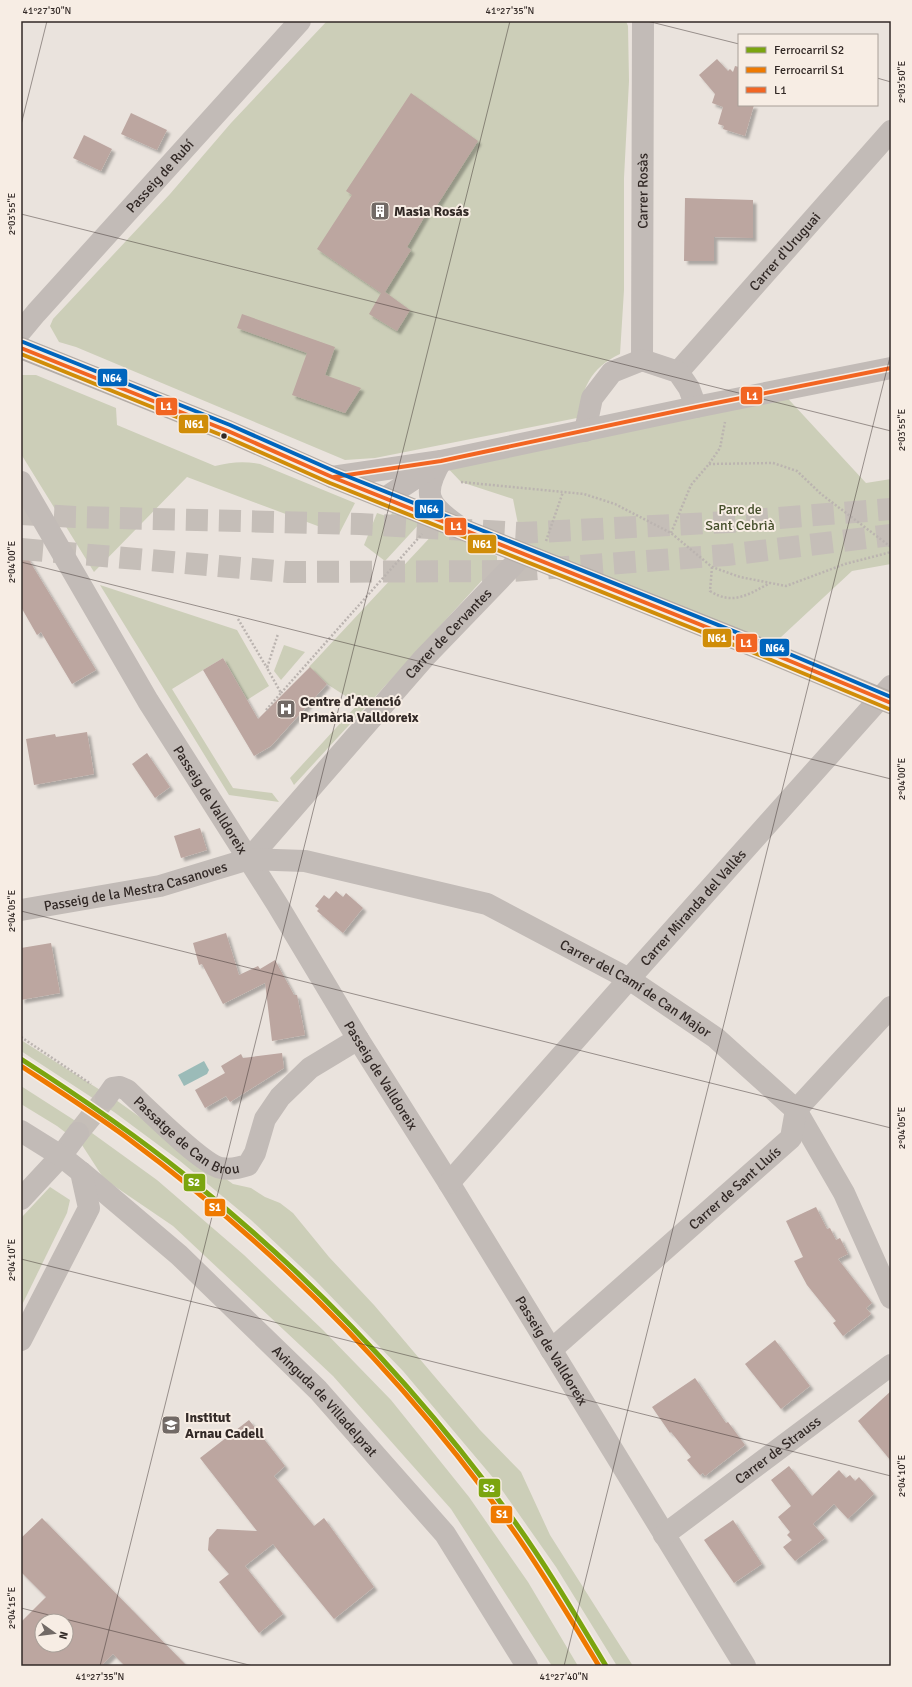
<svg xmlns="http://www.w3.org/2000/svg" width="912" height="1687" font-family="Signika,sans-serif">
  <defs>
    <filter id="shadow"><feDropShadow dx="3.5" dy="3.5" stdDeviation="1" flood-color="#0004"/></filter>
  </defs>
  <rect width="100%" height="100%" fill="#eae3dd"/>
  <g fill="#ccceb8">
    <path d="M327,21H626L628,26L629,81L624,178V290L620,354C589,369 584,387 577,418L375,458L345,460L76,347L59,342L50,326L53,319L170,194L231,123Z"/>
    <path d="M21,375H36L116,408L117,425L215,466C231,462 244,461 260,464L355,503L339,534L187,477L94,572L21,454Z"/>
    <path d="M780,390L866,483L891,479V564L852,571L766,651L524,554L513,499L461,482L441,461Z"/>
    <path d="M393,512L421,522L385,561L364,545L377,513L389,517Z"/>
    <path d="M437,530L497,556V564L294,785L290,778L358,704L327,684L309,667Z"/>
    <path d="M100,585L237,630L269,686L247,700L223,658L172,689L233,788L272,793L279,802L229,795Z"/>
    <path d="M284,645L305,652L281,680L274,671Z"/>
    <path d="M21,1040L116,1100L233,1184L251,1188L265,1197L280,1203L293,1213L329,1257L374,1305L480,1430L521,1472L550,1535L633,1666H617L556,1567L495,1480L403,1371L315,1280L251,1220L180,1161L114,1112L21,1051Z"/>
    <path d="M21,1086L74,1120L157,1180L244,1255L323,1330L391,1400L469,1497L528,1582L578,1666H552L451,1509L333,1376L173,1226L104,1179L82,1145L57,1126L21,1104Z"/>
    <path d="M50,1187L70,1200L67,1213L21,1307V1218Z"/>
  </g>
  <path fill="#9bbbb8" d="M204,1061L209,1070L207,1074L184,1086L178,1075Z"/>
  <g fill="#bca6a0" fill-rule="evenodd" filter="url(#shadow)">
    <path d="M717,59L728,71L730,69L733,72L735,66L739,67V105H754L745,136L723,129L724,126L718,124L723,107L712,103L715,94L699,75Z"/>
    <path d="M411,93L478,141L434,210L430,207L407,247L411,250L385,292L410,310L397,331L369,314L381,293L317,249L352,195L346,191Z"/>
    <path d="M131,113L167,130L157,150L121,134Z"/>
    <path d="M84,135L112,149L101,171L73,158Z"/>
    <path d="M685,198L753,200V238L714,237V261H684Z"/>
    <path d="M242,314L335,347L325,375L361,388L345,413L292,395L307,353L237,328Z"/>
    <path d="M21,547L96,670L72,684L41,632L37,635L21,607Z"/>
    <path d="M223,658L258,719L310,667L327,684L271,746L254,756L203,670Z"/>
    <path d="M87,732L94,774L34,785L26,739L55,734L56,737Z"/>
    <path d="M147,753L170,787L155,798L132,764Z"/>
    <path d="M200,828L207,850L181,858L174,836Z"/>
    <path d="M336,891L343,897L346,893L363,908L343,933L317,911L319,909L315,906L324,895L329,899Z"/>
    <path d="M226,933L239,975L258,966L260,969L275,960L294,995H297L305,1035L272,1041L265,983L223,1004L202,964L199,965L193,943Z"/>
    <path d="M51,943L60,993L21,1000V948Z"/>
    <path d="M282,1053L284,1068L230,1102L226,1096L205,1108L195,1090L225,1073L221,1066L241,1054L243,1058Z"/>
    <path d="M816,1207L827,1229L830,1228L836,1240L840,1238L848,1254L838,1259L872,1303L866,1308L871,1314L843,1336L833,1323L836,1321L807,1285L794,1261L803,1257L786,1221Z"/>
    <path d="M775,1340L810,1386L781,1409L745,1364Z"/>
    <path d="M695,1378L726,1423L728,1422L745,1445L705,1476L703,1473L700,1475L687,1460L691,1457L671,1432L670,1433L652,1407Z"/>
    <path d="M891,1391V1461L858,1421Z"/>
    <path d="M249,1420L285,1466L274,1476L314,1526L324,1518L374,1587L334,1619L273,1544L245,1566L283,1614L259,1633L219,1582L229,1574L208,1550L209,1538L217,1529L257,1531L200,1458Z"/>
    <path d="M789,1466L812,1496L839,1470L846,1478L850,1475L855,1481L859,1477L874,1494L848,1519L834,1504L813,1524L825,1538L795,1561L783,1547L792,1540L787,1535L790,1532L778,1517L791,1506L771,1480Z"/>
    <path d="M42,1518L187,1666H125L113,1654L101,1666H21V1622L46,1597L21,1572V1538ZM42,1621H66V1645H42Z"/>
    <path d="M733,1520L762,1564L734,1583L704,1540Z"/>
  </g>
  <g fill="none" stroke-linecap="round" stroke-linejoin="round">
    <path stroke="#c5beb8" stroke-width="22" stroke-dasharray="22 11" stroke-linecap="butt" d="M78,1133L106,1098"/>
    <g stroke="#c5beb8" stroke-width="22" stroke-dasharray="22 11" stroke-linecap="butt">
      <path d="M21,514L75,517L360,524L521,533L728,522L891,509"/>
      <path d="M21,549L288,572L512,571L727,555L891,535"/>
    </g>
    <g stroke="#bbb4b0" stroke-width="2.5" stroke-dasharray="2 2" stroke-linecap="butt">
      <path d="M709,464L773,463L797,471L821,494L891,547"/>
      <path d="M461,482L584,494L615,504L671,533L712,567L740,577L786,586L845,564L891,552"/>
      <path d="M671,533L691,485L709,464L720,448L725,422"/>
      <path d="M546,541L563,492"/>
      <path d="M712,567L710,591C733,606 749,594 770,583"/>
      <path d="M238,619L267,668"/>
      <path d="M281,693L422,534"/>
      <path d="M266,710L281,693L267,668L278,634"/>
      <path d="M21,1037L91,1084"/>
    </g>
    <g stroke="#c2bbb7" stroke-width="22">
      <path id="s1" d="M21,331L36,313L300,21"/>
      <path id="s2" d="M642,360L643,21"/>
      <path id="s3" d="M678,372L891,131"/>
      <path d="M585,431L592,398L612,372L642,360L678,372L689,388L696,407"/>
      <path id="s4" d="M21,482L148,701L277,904L358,1039L449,1183L745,1666"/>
      <path id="s5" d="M249,859L424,658L524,554"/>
      <path id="s6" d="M21,910L160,886L249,859L305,861L487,904L629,979L716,1038L796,1110L844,1193L891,1298"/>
      <path id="s7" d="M106,1098L113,1088L120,1087L127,1090C143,1105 203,1165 221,1168C231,1170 239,1168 248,1165L255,1153L265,1119L280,1097L310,1068L358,1039"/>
      <path id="s8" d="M81,1172L179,1255L318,1390L445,1534L527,1666"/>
      <path id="s9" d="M449,1183L629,979L891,686"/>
      <path d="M21,1199L61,1156L78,1133"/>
      <path id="s10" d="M551,1350L791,1138L796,1110L891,1007"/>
      <path id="s11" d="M664,1535L891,1365"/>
    </g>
    <g stroke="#c2bbb7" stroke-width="22">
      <path d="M441,461C422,494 427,504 457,525"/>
      <path d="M332,477L441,461L696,407L891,368"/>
      <path d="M385,498L435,465"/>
      <path d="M21,1131L61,1156L81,1172L89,1208L21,1340"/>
    </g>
    <path stroke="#b3aca7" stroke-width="22" d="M21,348L228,431L332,477L766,651L891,703"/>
    <defs>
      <g id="bus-1">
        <path d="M21,348L228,431L332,477L766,651L891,703"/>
        <path d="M334,477L441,461L696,407L891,368"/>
      </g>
      <path id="bus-2" d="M21,354L226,437L330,483L764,657L889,709"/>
      <path id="bus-3" d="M23,342L230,425L334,471L768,645L891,697"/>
    </defs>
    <use href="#bus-1" stroke="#f7ede4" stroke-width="7"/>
    <use href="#bus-2" stroke="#f7ede4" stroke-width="7"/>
    <use href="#bus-3" stroke="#f7ede4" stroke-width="7"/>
    <use href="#bus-1" stroke="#f26522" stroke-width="4"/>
    <use href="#bus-2" stroke="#d08d08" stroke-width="4"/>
    <use href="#bus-3" stroke="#0065bd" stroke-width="4"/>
    <defs>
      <path id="rail-1" d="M21,1059C77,1095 133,1133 185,1175C309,1274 419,1390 512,1518C546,1565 576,1616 606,1666"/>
      <path id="rail-2" d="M21,1066C56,1089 92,1112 126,1137C272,1245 402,1375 508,1523C541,1569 570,1618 599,1666"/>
    </defs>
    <use href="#rail-1" stroke="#f7ede4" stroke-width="8"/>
    <use href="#rail-2" stroke="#f7ede4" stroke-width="8"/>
    <use href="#rail-1" stroke="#7ba50f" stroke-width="5"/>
    <use href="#rail-2" stroke="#ef7900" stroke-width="5"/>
  </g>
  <path fill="none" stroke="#322926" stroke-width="1" stroke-opacity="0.45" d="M647,21L739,44M877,78L891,82M21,125L47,21M21,214L891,431M21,562L891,779M21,911L891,1128M21,1259L891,1476M21,1608L253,1666M100,1666L510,21M564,1666L891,353"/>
  <defs>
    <symbol id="building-square" viewBox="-11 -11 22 22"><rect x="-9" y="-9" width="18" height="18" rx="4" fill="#726a66" stroke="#f7ede4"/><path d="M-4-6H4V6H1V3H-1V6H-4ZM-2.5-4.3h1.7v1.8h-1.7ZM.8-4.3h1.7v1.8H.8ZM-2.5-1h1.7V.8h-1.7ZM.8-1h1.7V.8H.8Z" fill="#fff"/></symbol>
    <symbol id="hospital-square" viewBox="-11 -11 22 22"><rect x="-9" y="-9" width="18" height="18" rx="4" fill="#726a66" stroke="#f7ede4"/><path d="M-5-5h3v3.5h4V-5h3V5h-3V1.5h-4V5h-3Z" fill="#fff"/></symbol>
    <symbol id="school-square" viewBox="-11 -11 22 22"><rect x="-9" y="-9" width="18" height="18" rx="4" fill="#726a66" stroke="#f7ede4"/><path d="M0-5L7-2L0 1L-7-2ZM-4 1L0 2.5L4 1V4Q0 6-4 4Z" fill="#fff"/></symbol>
  </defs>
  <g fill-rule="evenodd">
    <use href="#building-square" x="369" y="200" width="22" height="22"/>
    <use href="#hospital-square" x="275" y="698" width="22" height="22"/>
    <use href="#school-square" x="160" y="1414" width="22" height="22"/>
  </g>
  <circle fill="#322926" stroke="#f7ede4" stroke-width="1.5" cx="224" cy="436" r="3.5"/>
  <g text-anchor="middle" stroke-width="4" stroke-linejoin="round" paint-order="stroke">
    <g font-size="14" fill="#322926" stroke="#f7ede4">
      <text dy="5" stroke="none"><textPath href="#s1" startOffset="208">Passeig de Rubí</textPath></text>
      <text dy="5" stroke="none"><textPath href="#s2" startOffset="169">Carrer Rosàs</textPath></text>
      <text dy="5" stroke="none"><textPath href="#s3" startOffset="161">Carrer d'Uruguai</textPath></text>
      <text dy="5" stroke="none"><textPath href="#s5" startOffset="301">Carrer de Cervantes</textPath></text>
      <text dy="5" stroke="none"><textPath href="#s4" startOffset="370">Passeig de Valldoreix</textPath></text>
      <text dy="5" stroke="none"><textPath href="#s6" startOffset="117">Passeig de la Mestra Casanoves</textPath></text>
      <text dy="5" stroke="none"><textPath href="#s9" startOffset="368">Carrer Miranda del Vallès</textPath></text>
      <text dy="5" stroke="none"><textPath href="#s6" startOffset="648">Carrer del Camí de Can Major</textPath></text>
      <text dy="5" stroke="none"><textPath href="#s4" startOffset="694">Passeig de Valldoreix</textPath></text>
      <text dy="5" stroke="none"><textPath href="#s7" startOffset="104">Passatge de Can Brou</textPath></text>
      <text dy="5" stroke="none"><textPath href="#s10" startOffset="245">Carrer de Sant Lluís</textPath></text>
      <text dy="5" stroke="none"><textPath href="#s4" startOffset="1018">Passeig de Valldoreix</textPath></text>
      <text dy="5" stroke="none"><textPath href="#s8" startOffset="335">Avinguda de Villadelprat</textPath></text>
      <text dy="5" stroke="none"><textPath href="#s11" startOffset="142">Carrer de Strauss</textPath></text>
    </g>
    <g font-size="14" font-weight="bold" fill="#322926" stroke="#f7ede4" text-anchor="start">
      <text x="394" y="216">Masia Rosás</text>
      <text x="300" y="706">Centre d'Atenció<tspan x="300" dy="16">Primària Valldoreix</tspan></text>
      <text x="185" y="1422">Institut<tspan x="185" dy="16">Arnau Cadell</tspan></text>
    </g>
    <g font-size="14" fill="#454f2b" stroke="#f7ede4">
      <text x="740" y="514">Parc de<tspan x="740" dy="16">Sant Cebrià</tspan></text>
    </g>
  </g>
  <g stroke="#f7ede4" stroke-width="1.5">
    <rect x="97" y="368" width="31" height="19" rx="4" fill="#0065bd"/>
    <rect x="740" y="386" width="23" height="19" rx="4" fill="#f26522"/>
    <rect x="155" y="397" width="23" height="19" rx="4" fill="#f26522"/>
    <rect x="178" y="414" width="31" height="20" rx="4" fill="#d08d08"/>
    <rect x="414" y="499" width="30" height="20" rx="4" fill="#0065bd"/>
    <rect x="444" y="517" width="23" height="19" rx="4" fill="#f26522"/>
    <rect x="467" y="534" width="30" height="20" rx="4" fill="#d08d08"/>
    <rect x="702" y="628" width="30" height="20" rx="4" fill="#d08d08"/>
    <rect x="735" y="633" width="23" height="20" rx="4" fill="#f26522"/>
    <rect x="759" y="638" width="31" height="19" rx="4" fill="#0065bd"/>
    <rect x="183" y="1173" width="23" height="19" rx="4" fill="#7ba50f"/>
    <rect x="204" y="1198" width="22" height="19" rx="4" fill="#ef7900"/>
    <rect x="478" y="1478" width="23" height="20" rx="4" fill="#7ba50f"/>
    <rect x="490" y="1505" width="23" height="19" rx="4" fill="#ef7900"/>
  </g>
  <g font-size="11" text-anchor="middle" font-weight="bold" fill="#fff">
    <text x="112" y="382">N64</text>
    <text x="752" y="400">L1</text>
    <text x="166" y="410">L1</text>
    <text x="194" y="428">N61</text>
    <text x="429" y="513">N64</text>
    <text x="456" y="530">L1</text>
    <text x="482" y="548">N61</text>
    <text x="717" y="642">N61</text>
    <text x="746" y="647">L1</text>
    <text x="775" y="652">N64</text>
    <text x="194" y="1186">S2</text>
    <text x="215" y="1211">S1</text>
    <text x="489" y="1492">S2</text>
    <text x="502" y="1518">S1</text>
  </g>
  <rect width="912" height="1687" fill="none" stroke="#f7ede4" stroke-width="44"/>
  <rect x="738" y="34" width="140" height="72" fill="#f7ede4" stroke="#a89f98"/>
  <rect x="746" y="47" width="20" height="6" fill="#7ba50f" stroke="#a89f98"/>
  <text x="774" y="54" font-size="12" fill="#322926">Ferrocarril S2</text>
  <rect x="746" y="67" width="20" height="6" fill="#ef7900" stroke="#a89f98"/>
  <text x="774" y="74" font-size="12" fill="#322926">Ferrocarril S1</text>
  <rect x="746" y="87" width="20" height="6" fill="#f26522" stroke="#a89f98"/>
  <text x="774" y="94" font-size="12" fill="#322926">L1</text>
  <g transform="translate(54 1633) rotate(104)"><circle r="19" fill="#f7ede4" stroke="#a89f98"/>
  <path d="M0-3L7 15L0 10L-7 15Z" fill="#726a66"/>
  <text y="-6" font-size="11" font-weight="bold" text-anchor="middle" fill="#322926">N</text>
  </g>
  <rect x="22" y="22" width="868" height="1643" fill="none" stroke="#322926" stroke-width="1.5"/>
  <g font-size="10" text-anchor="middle" fill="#322926">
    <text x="47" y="14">41°27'30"N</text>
    <text x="510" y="14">41°27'35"N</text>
    <text transform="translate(901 82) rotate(-90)" y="4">2°03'50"E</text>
    <text transform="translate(11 214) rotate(-90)" y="4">2°03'55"E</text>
    <text transform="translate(901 430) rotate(-90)" y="4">2°03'55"E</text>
    <text transform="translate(11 562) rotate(-90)" y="4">2°04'00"E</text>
    <text transform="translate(901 779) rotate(-90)" y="4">2°04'00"E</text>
    <text transform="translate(11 911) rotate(-90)" y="4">2°04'05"E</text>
    <text transform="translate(901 1128) rotate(-90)" y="4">2°04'05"E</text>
    <text transform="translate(11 1260) rotate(-90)" y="4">2°04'10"E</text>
    <text transform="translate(901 1476) rotate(-90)" y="4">2°04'10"E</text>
    <text transform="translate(11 1608) rotate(-90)" y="4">2°04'15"E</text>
    <text x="100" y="1680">41°27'35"N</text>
    <text x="564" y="1680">41°27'40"N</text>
  </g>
</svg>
